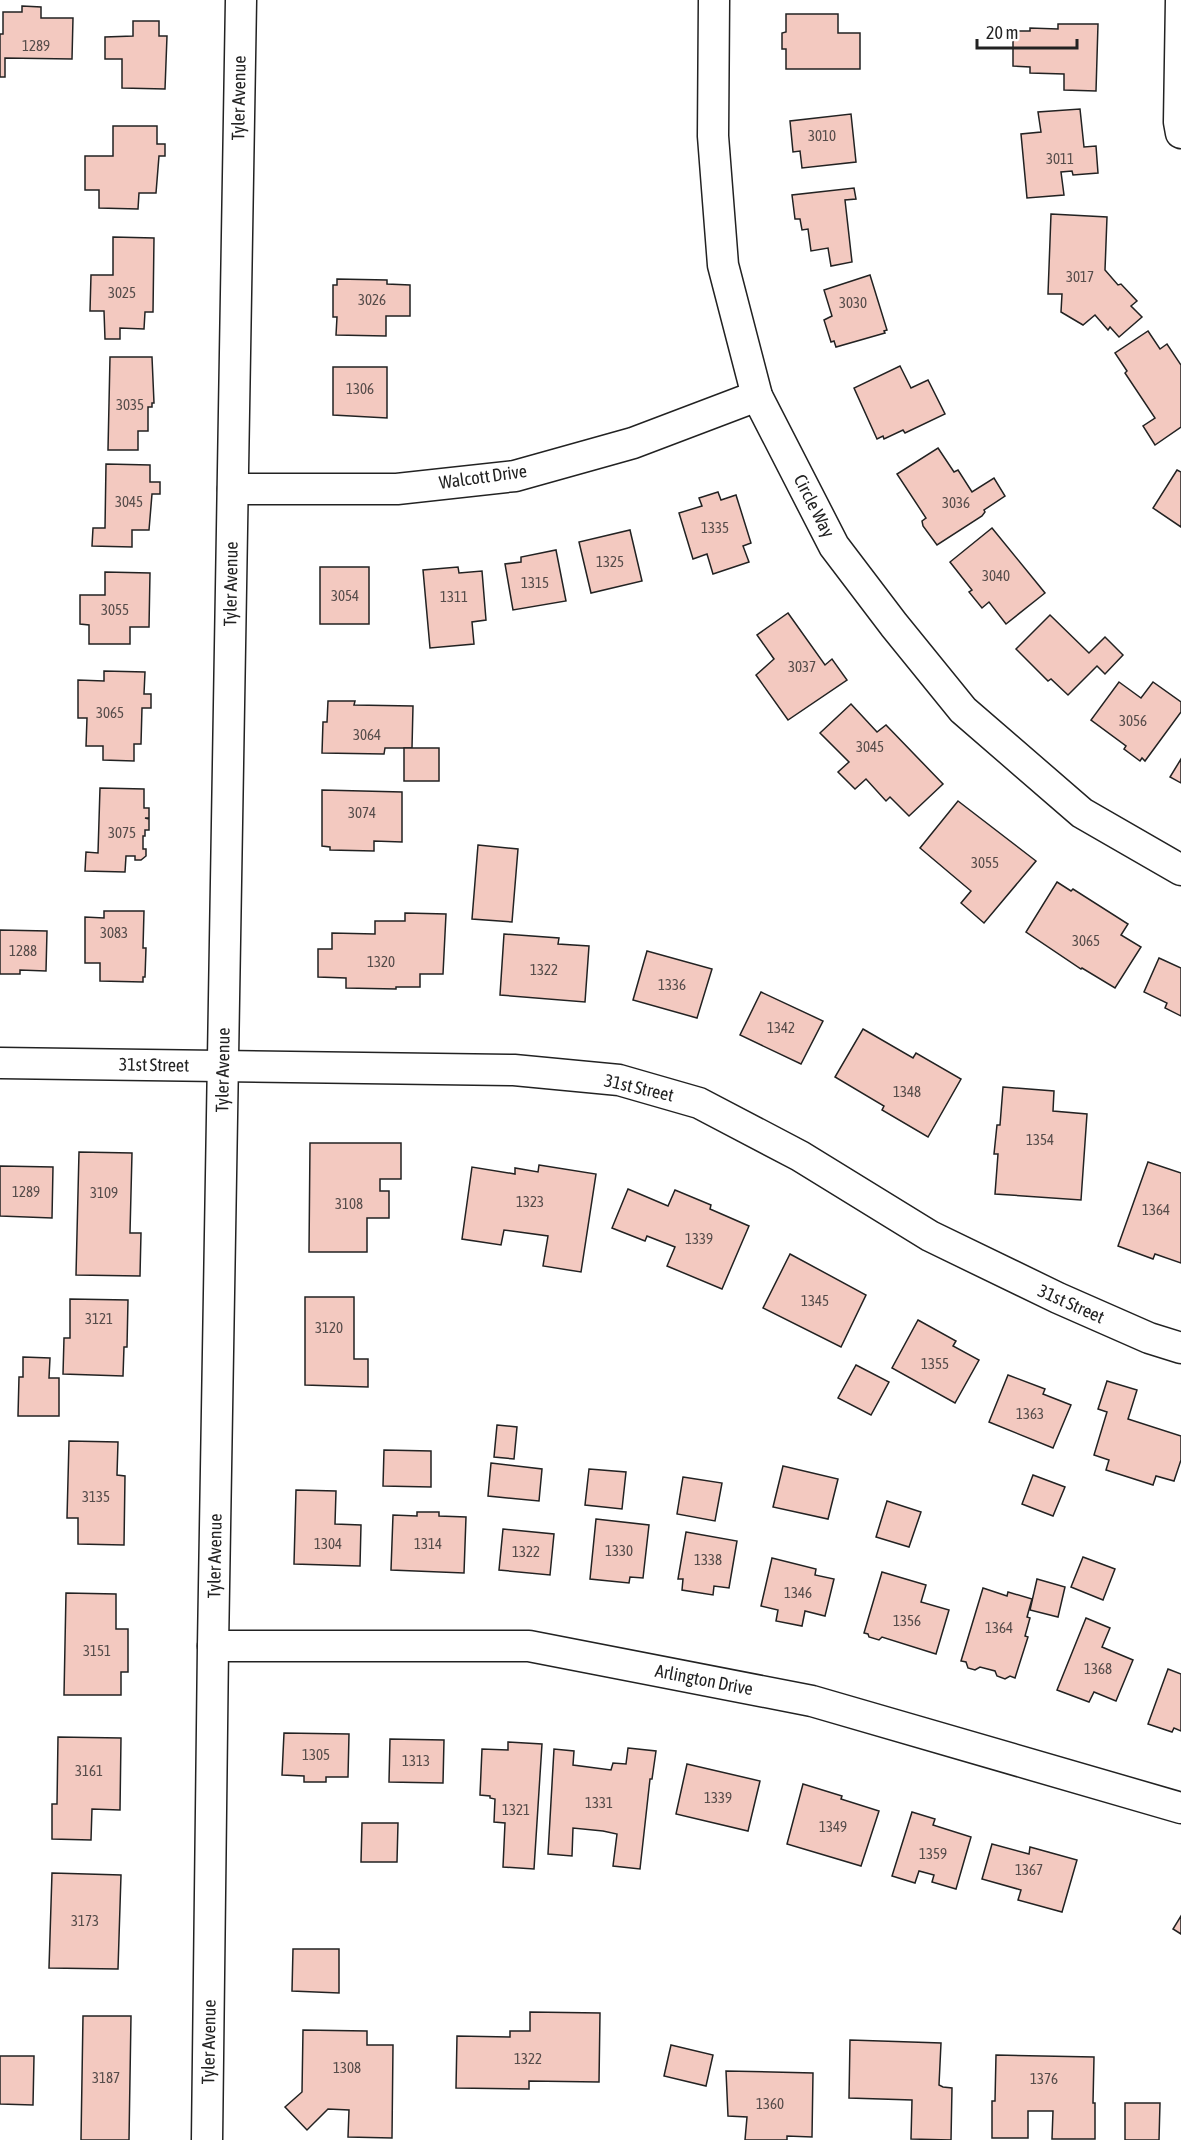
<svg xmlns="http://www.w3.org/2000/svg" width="1181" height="2140" font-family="'Asap Condensed',sans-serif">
  <rect width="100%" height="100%" fill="#fff"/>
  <g fill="#f3c9c0" stroke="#222" stroke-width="1.5">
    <path d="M22,6L41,7V18H73L72,59L5,58V77H0V34H3V12H22Z"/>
    <path d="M786,14H838V33H860V69H786V49H782V33L786,32Z"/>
    <path d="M133,21H159V36H167L165,89L122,88V59H105V37L133,36Z"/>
    <path d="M1058,24H1098L1096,91L1064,90V74L1030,73V67L1013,66V31H1030V28L1058,29Z"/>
    <path d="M1080,109L1084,147L1096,146L1098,173L1073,175L1072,171L1061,172L1064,195L1027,198L1021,134L1041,132L1038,112Z"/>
    <path d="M851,114L856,162L802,168L800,151L793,152L790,121Z"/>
    <path d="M113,126H157V144H165V156H159L156,193H139L138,209L99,208V190H85V156H113Z"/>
    <path d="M854,188L856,199L845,200L852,262L831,266L828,248L811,251L808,229L802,230L800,219H795L792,195Z"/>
    <path d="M1051,214L1107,217L1105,270L1118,285L1121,284L1137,301L1131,306L1142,317L1119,337L1110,327L1108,330L1095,315L1083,325L1061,312L1062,294H1048Z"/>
    <path d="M113,237L154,238L153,312H145L144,329L120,328V339H105L104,311H90L91,275H113Z"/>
    <path d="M870,275L887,330L884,331L885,333L836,347L834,341L831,342L824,320L832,316L824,290Z"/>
    <path d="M337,279L387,280V284L410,285V316H386V336L336,335L337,317H333V285H337Z"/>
    <path d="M1148,331L1160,349L1167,344L1181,365V427L1155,445L1143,426L1155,418L1125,373L1127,371L1115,353Z"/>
    <path d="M110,357H152L154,403H152V407H148V431H138V450H108Z"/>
    <path d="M900,366L911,388L928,380L945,414L905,433L903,430L884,439L883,436L877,439L854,388Z"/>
    <path d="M333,367H387V418L333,415Z"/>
    <path d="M938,448L954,472L958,470L972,492L994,478L1005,496L984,510L985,512L982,516L937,545L923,526L922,521L926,518L897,474Z"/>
    <path d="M106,464L150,465V482H160V494H152L149,530H132V547L92,546L93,528H105Z"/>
    <path d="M1177,470L1181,472V527L1153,508Z"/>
    <path d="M718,492L721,500L736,495L751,543L743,546L749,562L713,574L707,554L693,559L679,513L702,506L699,498Z"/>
    <path d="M992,528L1045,593L1006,624L989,602L982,608L969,592L972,590L950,562Z"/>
    <path d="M630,530L642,581L591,593L579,542Z"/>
    <path d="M556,550L566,601L513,610L505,564L521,562V557Z"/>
    <rect x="320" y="567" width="49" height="57"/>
    <path d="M458,567L459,573L482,571L486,620L472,622L474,644L430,648L423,570Z"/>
    <path d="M105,572L150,573L149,627H130V644H89V625L80,624V595H105Z"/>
    <path d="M788,613L825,665L832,659L847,680L788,720L756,675L774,659L757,635Z"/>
    <path d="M1050,615L1089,653L1105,637L1123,655L1105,674L1097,666L1068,695L1051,679L1048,681L1016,649Z"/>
    <path d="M104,671L145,672L144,694H151V708H142L141,744H134V761L103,760V746H86L87,718H78V680L104,681Z"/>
    <path d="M1119,682L1141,698L1153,682L1181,702V712L1145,761L1142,758L1140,761L1124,749L1126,746L1091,720Z"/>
    <path d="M328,701H355L354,705L413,706L412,748H385L384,754L322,753L323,722H327Z"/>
    <path d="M851,704L877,732L886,725L943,784L909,816L890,797L886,801L866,779L855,789L838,772L849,762L820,733Z"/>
    <rect x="404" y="748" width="35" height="33"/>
    <path d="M1181,759V783L1170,777Z"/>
    <path d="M100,788L144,789V808H149V818H145L149,819V830H145V836H143V849H146V856L141,860H135V856H126L125,872L85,871L86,852L98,853Z"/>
    <path d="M322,790L402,792V842L374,841V851L330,850V847L322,846Z"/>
    <path d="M958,801L1036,861L984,923L961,903L971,891L920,848Z"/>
    <path d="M478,845L518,849L512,922L472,919Z"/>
    <path d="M1057,882L1071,891L1073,889L1128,924L1121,935L1141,947L1115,988L1082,968L1081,969L1026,932Z"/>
    <path d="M104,911H144L143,948H146L145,977H143V982L100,981V963H85V917L104,918Z"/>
    <path d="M405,913L446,914L443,974H420V987H396V989L346,988V978L318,977V949H332V933L375,934V921H405Z"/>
    <path d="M0,930L47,931L46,971L20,970V974H0Z"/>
    <path d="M504,934L559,938L558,944L589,946L585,1002L500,995Z"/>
    <path d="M647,951L712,969L697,1018L633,1000Z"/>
    <path d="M1159,958L1181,968V1016L1165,1008L1167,1003L1144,992Z"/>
    <path d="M761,992L823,1021L801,1064L740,1035Z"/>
    <path d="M863,1029L913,1058L916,1053L961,1079L928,1137L882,1110L884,1106L835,1077Z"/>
    <path d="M1003,1087L1054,1091L1053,1111L1087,1114L1081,1200L995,1194L998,1154H994L997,1125H1000Z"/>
    <path d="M310,1143H401V1179H380V1191H389V1218H367V1252H309Z"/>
    <path d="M79,1152L132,1153L130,1233H141L140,1276L76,1275Z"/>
    <path d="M1148,1162L1181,1173V1263L1155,1254L1153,1259L1118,1246Z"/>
    <path d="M539,1165L596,1174L581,1272L543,1266L548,1236L504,1230L501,1245L462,1239L472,1167L515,1174V1168L538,1172Z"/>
    <path d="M0,1166L53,1167L52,1218L0,1216Z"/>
    <path d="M628,1189L668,1206L675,1190L711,1205L710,1209L749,1226L722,1289L667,1266L675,1247L647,1236L645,1241L612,1228Z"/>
    <path d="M790,1254L866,1295L841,1347L763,1308Z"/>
    <path d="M305,1297H354V1359H368V1387L305,1385Z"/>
    <path d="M70,1299L128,1300L127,1347H124L123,1376L63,1374L64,1338H70Z"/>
    <path d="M918,1320L956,1341L953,1346L979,1360L955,1403L892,1368Z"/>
    <path d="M23,1357L50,1358L49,1378H59V1416H18L19,1377H23Z"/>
    <path d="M856,1365L889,1382L871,1415L838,1398Z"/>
    <path d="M1008,1375L1045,1389L1043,1394L1071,1405L1053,1448L989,1422Z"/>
    <path d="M1107,1381L1137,1390L1128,1419L1181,1436V1460L1174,1481L1156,1476L1153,1485L1106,1470L1109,1460L1094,1455L1107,1412L1098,1409Z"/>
    <path d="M497,1425L517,1427L514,1459L494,1457Z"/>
    <path d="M69,1441L118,1442L117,1475L125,1476L124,1545L78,1544V1518H67Z"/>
    <path d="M384,1450L431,1451V1487L383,1486Z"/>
    <path d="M491,1463L542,1469L539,1501L488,1496Z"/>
    <path d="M783,1466L838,1479L828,1519L773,1507Z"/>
    <path d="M589,1469L626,1472L622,1509L585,1505Z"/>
    <path d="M1033,1475L1065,1487L1053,1516L1022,1504Z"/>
    <path d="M683,1477L722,1483L715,1521L677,1514Z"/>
    <path d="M296,1490L336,1491L335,1524L361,1525L360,1566L294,1564Z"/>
    <path d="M887,1501L921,1512L909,1547L876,1537Z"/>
    <path d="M417,1512H439V1516L466,1517L464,1573L391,1570L393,1515L417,1516Z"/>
    <path d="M596,1519L649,1525L643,1578L630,1577L629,1583L590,1579Z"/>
    <path d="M503,1529L554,1534L550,1575L499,1570Z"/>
    <path d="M686,1532L737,1541L729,1588L714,1586L713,1595L682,1590L683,1579H678Z"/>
    <path d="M1083,1557L1115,1569L1103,1600L1071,1587Z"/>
    <path d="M772,1558L816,1569L815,1575L834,1579L825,1616L805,1611L802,1626L776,1621L778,1610L761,1606Z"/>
    <path d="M882,1572L926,1585L921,1602L949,1610L936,1654L882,1637L879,1640L869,1637L868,1634L864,1633Z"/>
    <path d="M1037,1579L1065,1587L1058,1617L1030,1610Z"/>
    <path d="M983,1588L1007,1596L1008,1592L1032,1599L1027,1617L1030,1618L1025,1636L1028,1637L1015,1678L1010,1676L1005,1679L997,1676L995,1671L980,1667L975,1670L968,1668L966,1662L961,1661Z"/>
    <path d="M66,1593L116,1594V1629H128V1672H121V1695H64Z"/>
    <path d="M1086,1618L1110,1628L1102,1647L1133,1660L1116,1701L1094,1692L1089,1702L1057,1690Z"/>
    <path d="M1168,1669L1181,1674V1731L1174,1728L1172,1732L1148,1724Z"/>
    <path d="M284,1733L349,1734L348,1777H326V1782H304V1776L282,1775Z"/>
    <path d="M58,1737L121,1738L120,1810L92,1809L91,1840L52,1839V1804H57Z"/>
    <path d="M390,1739L444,1740L443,1783L389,1782Z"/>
    <path d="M508,1742L542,1744L534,1869L503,1867L505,1823L494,1822L495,1799L490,1798V1796L480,1795L482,1749L508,1750Z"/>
    <path d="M628,1748L656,1751L652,1779H650L640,1869L613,1866L617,1834L603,1831L573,1828L572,1856L548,1854L554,1749L574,1751L573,1765L611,1770L613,1763L626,1764Z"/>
    <path d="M687,1764L760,1781L748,1831L676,1814Z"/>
    <path d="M803,1784L842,1796L841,1799L879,1811L861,1866L787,1844Z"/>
    <path d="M912,1812L935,1819L933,1825L971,1837L956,1889L932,1882L934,1875L919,1871L915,1883L892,1876Z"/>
    <path d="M362,1823H398L397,1862H361Z"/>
    <path d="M992,1844L1029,1854L1030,1847L1077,1860L1062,1912L1018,1900L1021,1890L982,1879Z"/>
    <path d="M52,1873L121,1875L118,1969L49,1968Z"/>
    <path d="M1181,1916V1934L1173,1929Z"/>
    <path d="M293,1949H339V1993L292,1991Z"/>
    <path d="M530,2012L600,2013L599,2082L529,2081V2089L456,2088L457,2036L510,2037V2031H530Z"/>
    <path d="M83,2016H131L129,2140H81Z"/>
    <path d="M303,2030L367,2031V2045H393L392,2138L348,2137L349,2110L328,2109L307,2130L285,2107L302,2092Z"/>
    <path d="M850,2040L941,2043L939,2085L943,2087L952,2088L951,2140L911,2139L912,2100L849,2098Z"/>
    <path d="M671,2045L713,2055L706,2086L664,2076Z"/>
    <path d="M996,2055L1094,2057L1093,2103H1095V2139H1052L1053,2111H1028V2138H992V2101H995Z"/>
    <path d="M0,2056H34L33,2105L0,2104Z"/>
    <path d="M726,2071L813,2073L812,2137L787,2136V2140H745L747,2117L728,2116Z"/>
    <path d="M1125,2103H1160L1159,2140H1125Z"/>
  </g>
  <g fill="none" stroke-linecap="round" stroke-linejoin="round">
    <defs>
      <g id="minor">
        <path d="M714,0L713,136L723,265L757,396L834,546L894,625L963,710L1082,813L1181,870"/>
        <path d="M1181,0L1179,122L1181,133"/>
        <path d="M233,489H397L515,476L633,443L757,396"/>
        <path d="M0,1063L514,1070L619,1080L699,1103L800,1156L930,1236L1058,1298L1149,1338L1181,1348"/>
        <path d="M213,1646H529L812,1701L1181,1808"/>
        <path d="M207,2140L213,1646L241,0"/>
      </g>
    </defs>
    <use href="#minor" stroke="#222" stroke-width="33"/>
    <use href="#minor" stroke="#fff" stroke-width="30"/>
  </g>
  <g text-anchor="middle" stroke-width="4.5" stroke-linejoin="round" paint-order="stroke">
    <g font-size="15" fill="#564c4a">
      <text x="36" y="51">1289</text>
      <text x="822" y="141">3010</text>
      <text x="1060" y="164">3011</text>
      <text x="1080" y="282">3017</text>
      <text x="122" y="298">3025</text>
      <text x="372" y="305">3026</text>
      <text x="853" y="308">3030</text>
      <text x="360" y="394">1306</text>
      <text x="130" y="410">3035</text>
      <text x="129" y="507">3045</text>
      <text x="956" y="508">3036</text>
      <text x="715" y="533">1335</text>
      <text x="610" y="567">1325</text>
      <text x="996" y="581">3040</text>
      <text x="535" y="588">1315</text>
      <text x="345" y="601">3054</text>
      <text x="454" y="602">1311</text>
      <text x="115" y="615">3055</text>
      <text x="802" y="672">3037</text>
      <text x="110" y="718">3065</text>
      <text x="1133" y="726">3056</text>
      <text x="367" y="740">3064</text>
      <text x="870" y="752">3045</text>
      <text x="362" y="818">3074</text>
      <text x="122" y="838">3075</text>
      <text x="985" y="868">3055</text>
      <text x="114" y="938">3083</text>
      <text x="1086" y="946">3065</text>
      <text x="23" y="956">1288</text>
      <text x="381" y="967">1320</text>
      <text x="544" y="975">1322</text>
      <text x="672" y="990">1336</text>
      <text x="781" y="1033">1342</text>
      <text x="907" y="1097">1348</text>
      <text x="1040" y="1145">1354</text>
      <text x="26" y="1197">1289</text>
      <text x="104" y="1198">3109</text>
      <text x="530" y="1207">1323</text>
      <text x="349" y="1209">3108</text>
      <text x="1156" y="1215">1364</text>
      <text x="699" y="1244">1339</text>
      <text x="815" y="1306">1345</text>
      <text x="99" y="1324">3121</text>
      <text x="329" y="1333">3120</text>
      <text x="935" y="1369">1355</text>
      <text x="1030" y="1419">1363</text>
      <text x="96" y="1502">3135</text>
      <text x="328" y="1549">1304</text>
      <text x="428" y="1549">1314</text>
      <text x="619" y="1556">1330</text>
      <text x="526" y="1557">1322</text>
      <text x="708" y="1565">1338</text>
      <text x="798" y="1598">1346</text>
      <text x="907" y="1626">1356</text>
      <text x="999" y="1633">1364</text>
      <text x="97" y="1656">3151</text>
      <text x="1098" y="1674">1368</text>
      <text x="316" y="1760">1305</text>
      <text x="416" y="1766">1313</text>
      <text x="89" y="1776">3161</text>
      <text x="718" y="1803">1339</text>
      <text x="599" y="1808">1331</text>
      <text x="516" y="1815">1321</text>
      <text x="833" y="1832">1349</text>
      <text x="933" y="1859">1359</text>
      <text x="1029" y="1875">1367</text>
      <text x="85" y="1926">3173</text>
      <text x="528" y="2064">1322</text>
      <text x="347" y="2073">1308</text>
      <text x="106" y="2083">3187</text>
      <text x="1044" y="2084">1376</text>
      <text x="770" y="2109">1360</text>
    </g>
    <g font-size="18" fill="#222" stroke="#fff">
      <text transform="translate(239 98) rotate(-89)" y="6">Tyler Avenue</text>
      <text transform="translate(483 477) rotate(-8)" y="6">Walcott Drive</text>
      <text transform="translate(814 506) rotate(63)" y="6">Circle Way</text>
      <text transform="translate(231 584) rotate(-89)" y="6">Tyler Avenue</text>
      <text transform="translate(154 1065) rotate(1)" y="6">31st Street</text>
      <text transform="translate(223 1070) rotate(-89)" y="6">Tyler Avenue</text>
      <text transform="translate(639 1088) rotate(13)" y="6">31st Street</text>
      <text transform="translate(1071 1304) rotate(24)" y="6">31st Street</text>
      <text transform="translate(215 1556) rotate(-89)" y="6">Tyler Avenue</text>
      <text transform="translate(704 1680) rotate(11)" y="6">Arlington Drive</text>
      <text transform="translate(209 2042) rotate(-89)" y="6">Tyler Avenue</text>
    </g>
  </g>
  <path d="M977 39v9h100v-9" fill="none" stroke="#222222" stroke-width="3"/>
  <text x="986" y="39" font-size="18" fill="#222222" stroke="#ffffff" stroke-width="4.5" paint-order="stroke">20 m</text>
</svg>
